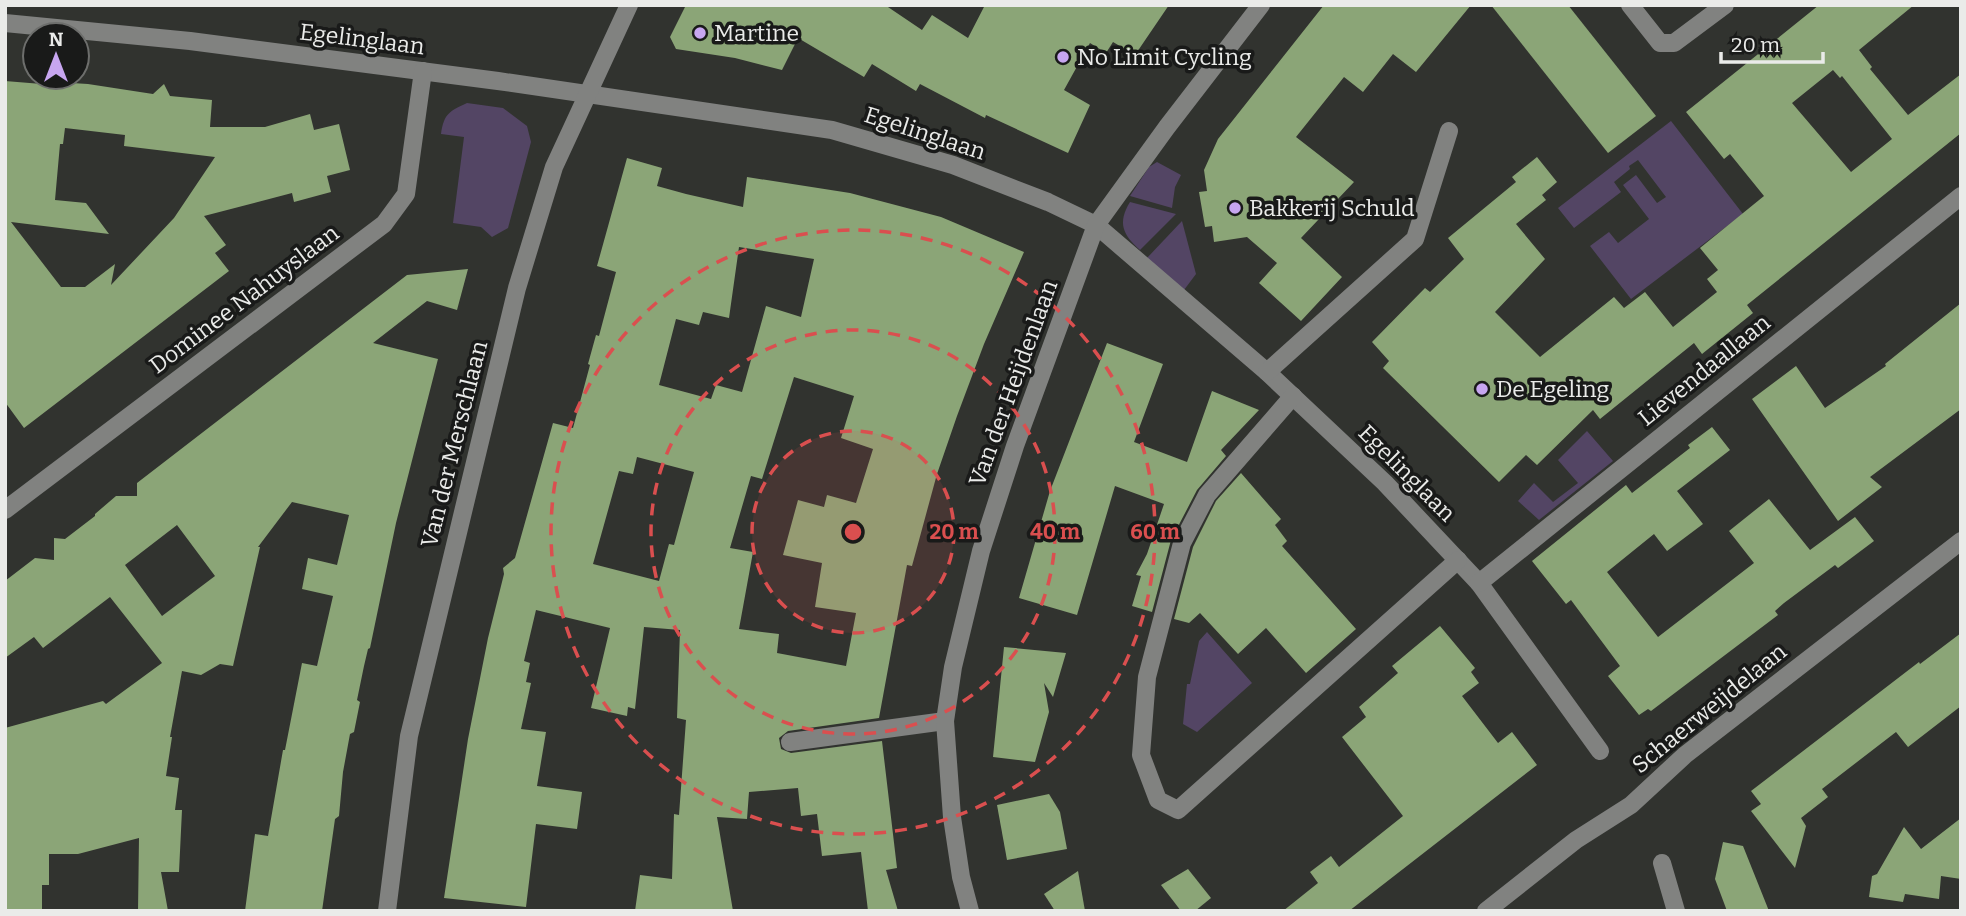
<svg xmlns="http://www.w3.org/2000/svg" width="1966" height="916" font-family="Bitter,serif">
  <rect width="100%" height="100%" fill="#31332f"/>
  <g fill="#534564">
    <path d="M467,103L503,108L527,126L531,142L508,228L492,237L481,227L453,223L464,137L441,134C444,113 450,111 467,103Z"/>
    <path d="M1671,121L1743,214L1631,299L1590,246L1609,232L1618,243L1649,219L1623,185L1636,175L1657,203L1666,197L1638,160L1629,166L1630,169L1614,182L1621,192L1574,228L1558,208Z"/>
    <path d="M1157,162L1181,175L1175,187L1172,208L1130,196L1149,167Z"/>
    <path d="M1130,202L1176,214L1140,250C1123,235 1117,223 1130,202Z"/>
    <path d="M1182,221L1196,274L1184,290L1147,258Z"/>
    <path d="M1587,431L1613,461L1539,520L1518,501L1534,483L1553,502L1578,483L1558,460Z"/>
    <path d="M1207,632L1252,683L1197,732L1183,724L1187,684H1190L1199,641Z"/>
  </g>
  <g fill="#8ba577" fill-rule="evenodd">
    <path d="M686,5H885L922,30L932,15L968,38L985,5H1169L1135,55L1113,42L1106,53L1090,43L1064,90L1090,105L1068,153L986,115L985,118L920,84L916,91L872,64L864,77L798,38L782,70L735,58L676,49L670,37Z"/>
    <path d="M1324,5H1471L1416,72L1393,54L1363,92L1344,77L1296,137L1354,182L1301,238L1342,277L1301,321L1259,283L1277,263L1247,237L1214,242L1212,226L1205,227L1199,192L1207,191L1204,170L1218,139Z"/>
    <path d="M1491,5H1568L1656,116L1608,153Z"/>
    <path d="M1819,5H1914L1859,50L1872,67L1870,69L1908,115L1961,74V133L1747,305L1753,313L1702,354L1694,343L1600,419L1593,410L1537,465L1526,455L1499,482L1383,368L1389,361L1372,342L1425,288L1430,292L1464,259L1448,238L1516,182L1512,177L1537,157L1557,182L1542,195L1546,200L1516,224L1545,259L1495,312L1540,357L1614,297L1624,308L1645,292L1673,327L1717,292L1707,279L1718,270L1700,248L1764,196L1730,154L1724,159L1686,112ZM1833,70L1840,78L1842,76L1892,139L1851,172L1792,103Z"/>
    <path d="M5,81L54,85L55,82L88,84L153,94L164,84L170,96L212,100L210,127H265L310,114L314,130L339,124L350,170L327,176L331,192L294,202L292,193L204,216L226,245L215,253L229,271L24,428L5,402ZM65,128L125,135L124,146L215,157L174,218L111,285L115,264L85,287H61L11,222L109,234L86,203L55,200L60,144H63Z"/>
    <path d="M627,158L662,168L657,186L686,194L743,207L747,177L850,193L941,217L1024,252L984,344L957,416L937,474L912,566L907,565L879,718L788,731L779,738L781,749L791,753L882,741L897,868L886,870L898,911H868L861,852L822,856L817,814L801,816L798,788L749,792L747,819L717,817L733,911H635L640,875L672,879L674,814L679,815L686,720L677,718L680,630L644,627L635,709L628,707L627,716L591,708L610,628L536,610L524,661L530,663L526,682L531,683L521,729L546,732L537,786L582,792L577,829L536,824L526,907L444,898L468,739L488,638L504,574L503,568L515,558L553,423L573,428L590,365L588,364L596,335L599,336L616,272L597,266ZM739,247L814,259L801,317L766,306L742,392L716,385L711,399L659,385L676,319L699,325L703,312L729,318ZM794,377L854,396L841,438L873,449L856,503L827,495L824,507L798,500L783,555L822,563L815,607L856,613L846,666L777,653L779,634L739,629L753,552L730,548L751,476L762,479ZM637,457L694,472L674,545L669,544L659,581L593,564L619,471L633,474Z"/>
    <path d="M468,269L457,310L427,301L373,343L438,359L396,523L370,648L368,649L364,666L357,700L360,702L354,732L350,734L343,772L339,816L335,819L322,911H245L255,834L268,836L283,750H285L302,663L317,666L333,596L302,589L308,558L337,565L349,515L292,502L258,547H260L233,666L220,664L201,675L182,671L170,737H172L166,776L179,778L175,810H182L179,872H161L168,911H138L139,838L78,854H49V885H42V911H5V728L103,701L106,704L162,663L110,597L43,648L34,637L5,658V581L35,558L54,560V538L65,539L95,516V514L116,496H137V483L407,275ZM177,525L215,576L162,616L125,565Z"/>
    <path d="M1961,303V409L1870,477L1882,487L1838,521L1752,399L1796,366L1825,408L1886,366L1885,364Z"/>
    <path d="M1107,343L1163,364L1134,442L1187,462L1212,391L1259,410L1221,450L1226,456L1197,490L1171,540L1152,612L1132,606L1141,576L1136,575L1147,554L1164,504L1115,486L1077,615L1019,598L1050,491Z"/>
    <path d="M1712,427L1730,450L1677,491L1703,524L1667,551L1654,534L1607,572L1658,637L1754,563L1729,531L1769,499L1810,550L1855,517L1874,541L1838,568L1835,565L1784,603L1775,611L1778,615L1651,711L1648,709L1639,715L1608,676L1620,666L1571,600L1566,604L1532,561L1626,485L1632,493L1690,448L1688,445Z"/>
    <path d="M1241,473L1281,519L1275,525L1287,541L1282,546L1356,629L1306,673L1266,628L1238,654L1200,613L1189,623L1174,619L1193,547L1216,501Z"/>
    <path d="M1440,626L1475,668L1471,672L1479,683L1462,696L1498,743L1512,732L1537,765L1349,911H1283L1318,883L1310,872L1331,856L1339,867L1403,816L1342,737L1366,717L1359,707L1398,673L1392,666Z"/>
    <path d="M1961,633V706L1908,747L1896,732L1822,789L1828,797L1801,818L1806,826L1795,868L1751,811L1761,804L1751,791L1919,662L1920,664Z"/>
    <path d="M1004,647L1066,653L1053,697L1044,683L1049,712L1035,762L993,757Z"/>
    <path d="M1049,794L1060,812L1067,849L1007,860L997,805Z"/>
    <path d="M1961,818V879L1941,876L1939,899L1905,894L1903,902L1869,897L1872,876L1877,874L1904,827L1921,849Z"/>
    <path d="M1723,842L1743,846L1769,911H1727L1715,879Z"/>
    <path d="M1188,869L1211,898L1195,911H1181L1161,885Z"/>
    <path d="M1078,871L1085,911H1055L1044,894Z"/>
  </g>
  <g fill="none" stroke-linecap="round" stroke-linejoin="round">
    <g stroke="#818280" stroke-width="18">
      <path d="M1630,5L1660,43H1674L1725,5"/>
      <path d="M5,23L190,41L498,81L832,130L953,165L1048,202L1096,225L1267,372L1385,483L1479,583L1600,751"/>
      <path d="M1267,372L1415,239L1449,131"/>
      <path d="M1293,396L1207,495L1182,543L1147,677L1141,755L1158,800L1178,810L1458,560"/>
      <path d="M5,510L384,224L406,194L423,71"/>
      <path d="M1479,583L1961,196"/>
      <path d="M790,742L945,721"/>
      <path d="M1662,863L1676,911"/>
      <path d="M387,911L409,736L517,288L554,167L629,5"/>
      <path d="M970,911L961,877L952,817L945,721L953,667L981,551L1015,446L1096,225L1167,127L1261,5"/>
      <path d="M1486,911L1576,840L1631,805L1685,755L1961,541"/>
    </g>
  </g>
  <circle cx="853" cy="532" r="101" fill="#da4f4f" fill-opacity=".12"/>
  <g fill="none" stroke="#da4f4f" stroke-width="3.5" stroke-dasharray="12 9">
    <circle cx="853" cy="532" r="101"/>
    <circle cx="853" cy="532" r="202"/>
    <circle cx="853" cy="532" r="302"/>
  </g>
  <g fill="#c7a6f0" stroke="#191a19" stroke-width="2.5">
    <circle cx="700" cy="33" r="7"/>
    <circle cx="1063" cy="57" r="7"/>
    <circle cx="1235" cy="208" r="7"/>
    <circle cx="1482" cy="389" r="7"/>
  </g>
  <g text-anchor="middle" stroke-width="7" stroke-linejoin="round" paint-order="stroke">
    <g font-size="23" fill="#eaebe9" stroke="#191a19" text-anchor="start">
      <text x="714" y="41">Martine</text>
      <text x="1077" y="65">No Limit Cycling</text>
      <text x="1249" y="216">Bakkerij Schuld</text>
      <text x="1496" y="397">De Egeling</text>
    </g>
    <g font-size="23" fill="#eaebe9" stroke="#191a19">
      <text transform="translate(362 39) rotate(7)" y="8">Egelinglaan</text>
      <text transform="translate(925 133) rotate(18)" y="8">Egelinglaan</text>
      <text transform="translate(244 299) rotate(-37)" y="8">Dominee Nahuyslaan</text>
      <text transform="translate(1704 370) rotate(-39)" y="8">Lievendaallaan</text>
      <text transform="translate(1013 383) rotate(-70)" y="8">Van der Heijdenlaan</text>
      <text transform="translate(454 444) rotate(-76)" y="8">Van der Merschlaan</text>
      <text transform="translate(1407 473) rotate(45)" y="8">Egelinglaan</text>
      <text transform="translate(1709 708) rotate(-39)" y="8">Schaerweijdelaan</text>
    </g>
  </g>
  <circle cx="853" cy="532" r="10" fill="#da4f4f" stroke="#191a19" stroke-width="3.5"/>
  <g font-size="21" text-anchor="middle" font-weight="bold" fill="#da4f4f" stroke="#191a19" stroke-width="7" stroke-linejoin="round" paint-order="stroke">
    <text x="954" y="539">20 m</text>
    <text x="1055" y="539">40 m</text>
    <text x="1155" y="539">60 m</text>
  </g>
  <rect width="1966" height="916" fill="none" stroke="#eaebe9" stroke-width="14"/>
  <g transform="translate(56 56)"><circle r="33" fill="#191a19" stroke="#6d6e6c" stroke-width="2"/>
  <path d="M0-5L12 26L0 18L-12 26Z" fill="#c7a6f0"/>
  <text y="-10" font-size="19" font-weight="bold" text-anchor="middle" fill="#eaebe9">N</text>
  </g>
  <path d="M1721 52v10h102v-10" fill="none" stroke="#eaebe9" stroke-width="3.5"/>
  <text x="1731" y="52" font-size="21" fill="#eaebe9" stroke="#191a19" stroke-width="5" paint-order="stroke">20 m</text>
</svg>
